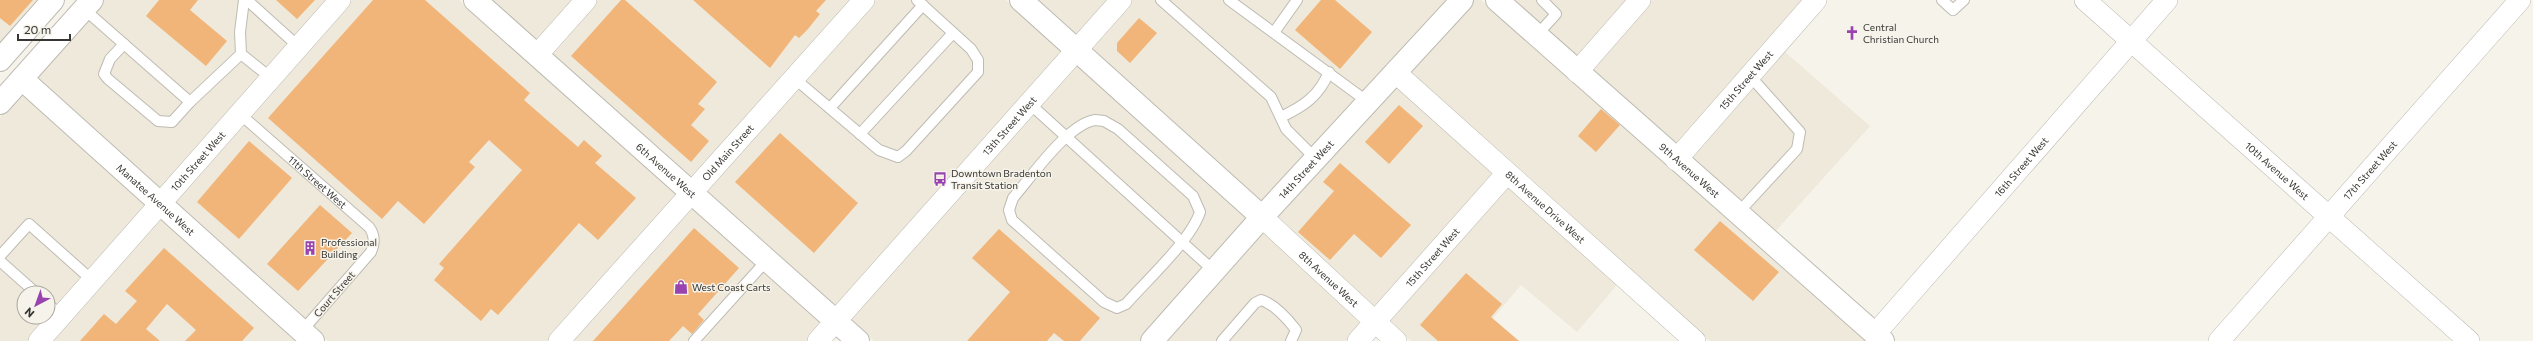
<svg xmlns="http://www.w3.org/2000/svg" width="2533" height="341" font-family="Commissioner,sans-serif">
  <rect width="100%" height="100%" fill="#f6f3eb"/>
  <g fill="#eee9da" fill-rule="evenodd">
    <path d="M0,0H41L0,44Z"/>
    <path d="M104,0H328L161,191L36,78Z"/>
    <path d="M352,0H459L678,194L547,341H328L174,203Z"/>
    <path d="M490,0H574L537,42Z"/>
    <path d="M598,0H852L692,179L550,53Z"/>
    <path d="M876,0H1006L1063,52L836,308L705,191Z"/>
    <path d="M1036,0H1109L1077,37Z"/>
    <path d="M1133,0H1450L1262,203L1090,49Z"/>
    <path d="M1474,0H1481L1867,341H1710L1409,71Z"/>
    <path d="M1512,0H1628L1577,58Z"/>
    <path d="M1652,0H1804L1676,146L1590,70Z"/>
    <path d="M1784,51L1870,126L1774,233L1689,158Z"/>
    <path d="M1077,64L1248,218L1140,341H874L850,320Z"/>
    <path d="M1395,86L1494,174L1375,308L1275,216Z"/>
    <path d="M22,93L147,207L27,341H0V117ZM24,293H48V317H24Z"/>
    <path d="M1507,186L1617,285L1577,332L1521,285L1474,341H1411L1388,320Z"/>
    <path d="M692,206L822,323L806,341H571Z"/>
    <path d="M161,219L298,341H52Z"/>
    <path d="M1262,231L1361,324L1346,341H1164Z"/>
  </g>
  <g fill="#f1b579">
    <path d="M0,0H33L10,26L0,18Z"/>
    <path d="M159,0H198L190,10L227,41L206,66L146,16Z"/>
    <path d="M276,0H315L297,19Z"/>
    <path d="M373,0H425L530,93L524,100L578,147L584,140L602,156L595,163L636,198L598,240L579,223L498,315L491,309L481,321L434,280L444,268L439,264L522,170L489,140L469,162L475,167L424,224L398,201L382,219L268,118Z"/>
    <path d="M621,0H625L717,82L698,104L705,109L691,125L709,141L691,162L571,56Z"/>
    <path d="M693,0H826L816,11L820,14L808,29L799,38L795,35L770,68Z"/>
    <path d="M1321,0H1335L1372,32L1340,69L1295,30Z"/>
    <path d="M1139,18L1157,33L1130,63L1117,51V43Z"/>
    <path d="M1399,105L1423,126L1389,164L1365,142Z"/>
    <path d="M1601,109L1620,125L1596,152L1578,136Z"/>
    <path d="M780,133L858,203L814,253L735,182Z"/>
    <path d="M249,141L292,178L239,239L197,202Z"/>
    <path d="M1340,163L1411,225L1381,258L1354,234L1330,260L1298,232L1334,191L1323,182Z"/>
    <path d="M320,205L352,233L298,291L267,264Z"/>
    <path d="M1720,221L1779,272L1753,301L1694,250Z"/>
    <path d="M694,228L739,268L698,314L704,320L692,334L683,326L669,341H593Z"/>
    <path d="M999,229L1100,318L1080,341H1064L1054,333L1047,341H967L1010,292L972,258Z"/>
    <path d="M164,248L254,328L242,341H185L196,330L167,304L146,329L160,341H80L104,314L116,324L137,301L125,291Z"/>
    <path d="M1466,273L1502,304L1491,317L1519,341H1438L1420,325Z"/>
  </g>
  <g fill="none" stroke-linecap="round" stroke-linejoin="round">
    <defs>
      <g id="lane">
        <path d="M244,0L240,32L241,54L271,78"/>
        <path d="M247,0L299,47"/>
        <path d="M1161,0L1271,97L1286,129L1315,158"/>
        <path d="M1229,0L1368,102"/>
        <path d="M1942,0L1953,10L1964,0"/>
        <path d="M84,9L190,102L241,54"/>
        <path d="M1275,31L1297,0"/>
        <path d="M1537,35L1556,14L1542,0"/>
        <path d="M124,44L110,59L104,74L108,79L158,121L172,122L190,102"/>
        <path d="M794,78L879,150L898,157L906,151L978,72V60L971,49L917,0"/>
        <path d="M1030,104L1214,271"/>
        <path d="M830,108L923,5"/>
        <path id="s1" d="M240,114L369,227C375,235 375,243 371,252L302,331"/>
        <path d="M1281,117C1304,106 1319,96 1329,72"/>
        <path d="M1095,120L1104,121L1118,129L1193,196L1200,212C1191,240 1147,280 1126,304L1117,308L1104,302L1012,220L1009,210L1013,198C1031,177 1068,124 1095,120Z"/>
        <path d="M860,134L953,33"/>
        <path d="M1737,214L1797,149L1800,132L1750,76"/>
        <path d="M0,256L29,224L93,281"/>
        <path d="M0,261L36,293"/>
        <path d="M48,304L62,316"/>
        <path d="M694,341L767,260"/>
        <path d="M1222,341L1255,303L1261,300C1274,304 1288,319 1296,330L1291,341"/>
      </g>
      <g id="street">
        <path id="s2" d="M2085,0L2469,341"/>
        <path d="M537,55L586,0"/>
        <path id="s3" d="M1395,72L1695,341"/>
        <path d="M1577,72L1640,0"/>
        <path id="s4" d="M1676,160L1816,0"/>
        <path id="s5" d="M1262,217L1396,341"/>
        <path id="s6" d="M1875,334L2167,0"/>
        <path id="s7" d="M39,341L340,0"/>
        <path id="s8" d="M559,341L864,0"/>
        <path id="s9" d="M818,341L1121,0"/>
        <path id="s10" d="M1358,341L1507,173"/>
        <path id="s11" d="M2219,341L2520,0"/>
      </g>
      <g id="secondary">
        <path id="s12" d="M475,0L858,341"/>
        <path id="s13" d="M1497,0L1883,341"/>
        <path id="s14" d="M22,79L313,341"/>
        <path d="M1152,341L1262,217"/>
      </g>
      <g id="primary">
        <path id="s15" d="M1021,0L1262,217L1462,0"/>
        <path d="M0,60L53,0"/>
        <path d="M0,103L92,0"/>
      </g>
    </defs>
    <use href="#lane" stroke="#bebbb3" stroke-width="12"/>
    <use href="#street" stroke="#bebbb3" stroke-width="22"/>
    <use href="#secondary" stroke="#bebbb3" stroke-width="24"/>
    <use href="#primary" stroke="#bebbb3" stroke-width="24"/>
    <use href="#lane" stroke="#fff" stroke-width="10"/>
    <use href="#street" stroke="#fff" stroke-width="21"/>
    <use href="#secondary" stroke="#fff" stroke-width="22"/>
    <use href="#primary" stroke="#fff" stroke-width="22"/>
  </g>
  <defs>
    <symbol id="church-bare" viewBox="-9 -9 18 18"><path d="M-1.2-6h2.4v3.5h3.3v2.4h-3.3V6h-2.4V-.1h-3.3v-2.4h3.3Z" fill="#9843b0" stroke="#f6f3eb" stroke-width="2.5" paint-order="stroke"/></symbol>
    <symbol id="bus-bare" viewBox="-9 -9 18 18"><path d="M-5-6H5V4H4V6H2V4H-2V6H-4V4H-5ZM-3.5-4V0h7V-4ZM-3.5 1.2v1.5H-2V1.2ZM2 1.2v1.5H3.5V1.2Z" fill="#9843b0" stroke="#f6f3eb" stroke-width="2.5" paint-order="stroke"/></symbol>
    <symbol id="building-bare" viewBox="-9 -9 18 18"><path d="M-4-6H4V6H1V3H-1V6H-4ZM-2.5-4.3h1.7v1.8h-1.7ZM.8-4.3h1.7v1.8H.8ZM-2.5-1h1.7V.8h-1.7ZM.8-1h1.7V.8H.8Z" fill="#9843b0" stroke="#f6f3eb" stroke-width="2.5" paint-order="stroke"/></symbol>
    <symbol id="shop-bare" viewBox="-9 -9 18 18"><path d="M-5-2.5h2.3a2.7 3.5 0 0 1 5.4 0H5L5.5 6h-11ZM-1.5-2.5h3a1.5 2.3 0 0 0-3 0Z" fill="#9843b0" stroke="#f6f3eb" stroke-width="2.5" paint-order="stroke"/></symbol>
  </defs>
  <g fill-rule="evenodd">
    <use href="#church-bare" x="1842" y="23" width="20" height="20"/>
    <use href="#bus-bare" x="930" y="169" width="20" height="20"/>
    <use href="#building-bare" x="300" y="238" width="20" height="20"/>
    <use href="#shop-bare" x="671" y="277" width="20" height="20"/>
  </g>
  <g text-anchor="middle" stroke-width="3" stroke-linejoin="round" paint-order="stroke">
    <g font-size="10" fill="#373632" stroke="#f6f3eb" text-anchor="start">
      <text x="1863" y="31">Central<tspan x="1863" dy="12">Christian Church</tspan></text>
      <text x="951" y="177">Downtown Bradenton<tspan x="951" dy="12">Transit Station</tspan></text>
      <text x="321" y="246">Professional<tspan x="321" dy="12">Building</tspan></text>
      <text x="692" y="291">West Coast Carts</text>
    </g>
    <g font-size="10" fill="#373632" stroke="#f6f3eb">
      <text dy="4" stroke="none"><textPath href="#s4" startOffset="106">15th Street West</textPath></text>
      <text dy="4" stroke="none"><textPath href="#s9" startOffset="288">13th Street West</textPath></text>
      <text dy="4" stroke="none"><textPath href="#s8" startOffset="253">Old Main Street</textPath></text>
      <text dy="4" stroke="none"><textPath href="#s7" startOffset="240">10th Street West</textPath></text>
      <text dy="4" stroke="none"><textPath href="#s6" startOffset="222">16th Street West</textPath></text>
      <text dy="4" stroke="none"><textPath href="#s15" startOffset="389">14th Street West</textPath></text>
      <text dy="4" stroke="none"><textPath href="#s12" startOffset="256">6th Avenue West</textPath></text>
      <text dy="4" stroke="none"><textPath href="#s2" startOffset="257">10th Avenue West</textPath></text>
      <text dy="4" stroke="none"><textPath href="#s11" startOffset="228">17th Street West</textPath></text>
      <text dy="4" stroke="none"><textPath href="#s13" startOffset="257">9th Avenue West</textPath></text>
      <text dy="4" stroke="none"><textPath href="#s1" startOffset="103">11th Street West</textPath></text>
      <text dy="4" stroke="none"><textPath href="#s14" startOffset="180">Manatee Avenue West</textPath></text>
      <text dy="4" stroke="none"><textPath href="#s3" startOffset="202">8th Avenue Drive West</textPath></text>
      <text dy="4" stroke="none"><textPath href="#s10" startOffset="112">15th Street West</textPath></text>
      <text dy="4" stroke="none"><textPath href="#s5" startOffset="91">8th Avenue West</textPath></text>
      <text transform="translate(334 294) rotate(-49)" y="4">Court Street</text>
    </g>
  </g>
  <g transform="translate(36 305) rotate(221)"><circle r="19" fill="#f6f3eb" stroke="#aaa7a1"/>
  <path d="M0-3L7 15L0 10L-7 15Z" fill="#9843b0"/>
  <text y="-6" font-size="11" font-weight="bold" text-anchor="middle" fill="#373632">N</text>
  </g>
  <path d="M18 34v6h52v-6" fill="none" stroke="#373632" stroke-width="2"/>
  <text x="24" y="34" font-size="12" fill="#373632" stroke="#f6f3eb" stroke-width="3" paint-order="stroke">20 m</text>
</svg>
